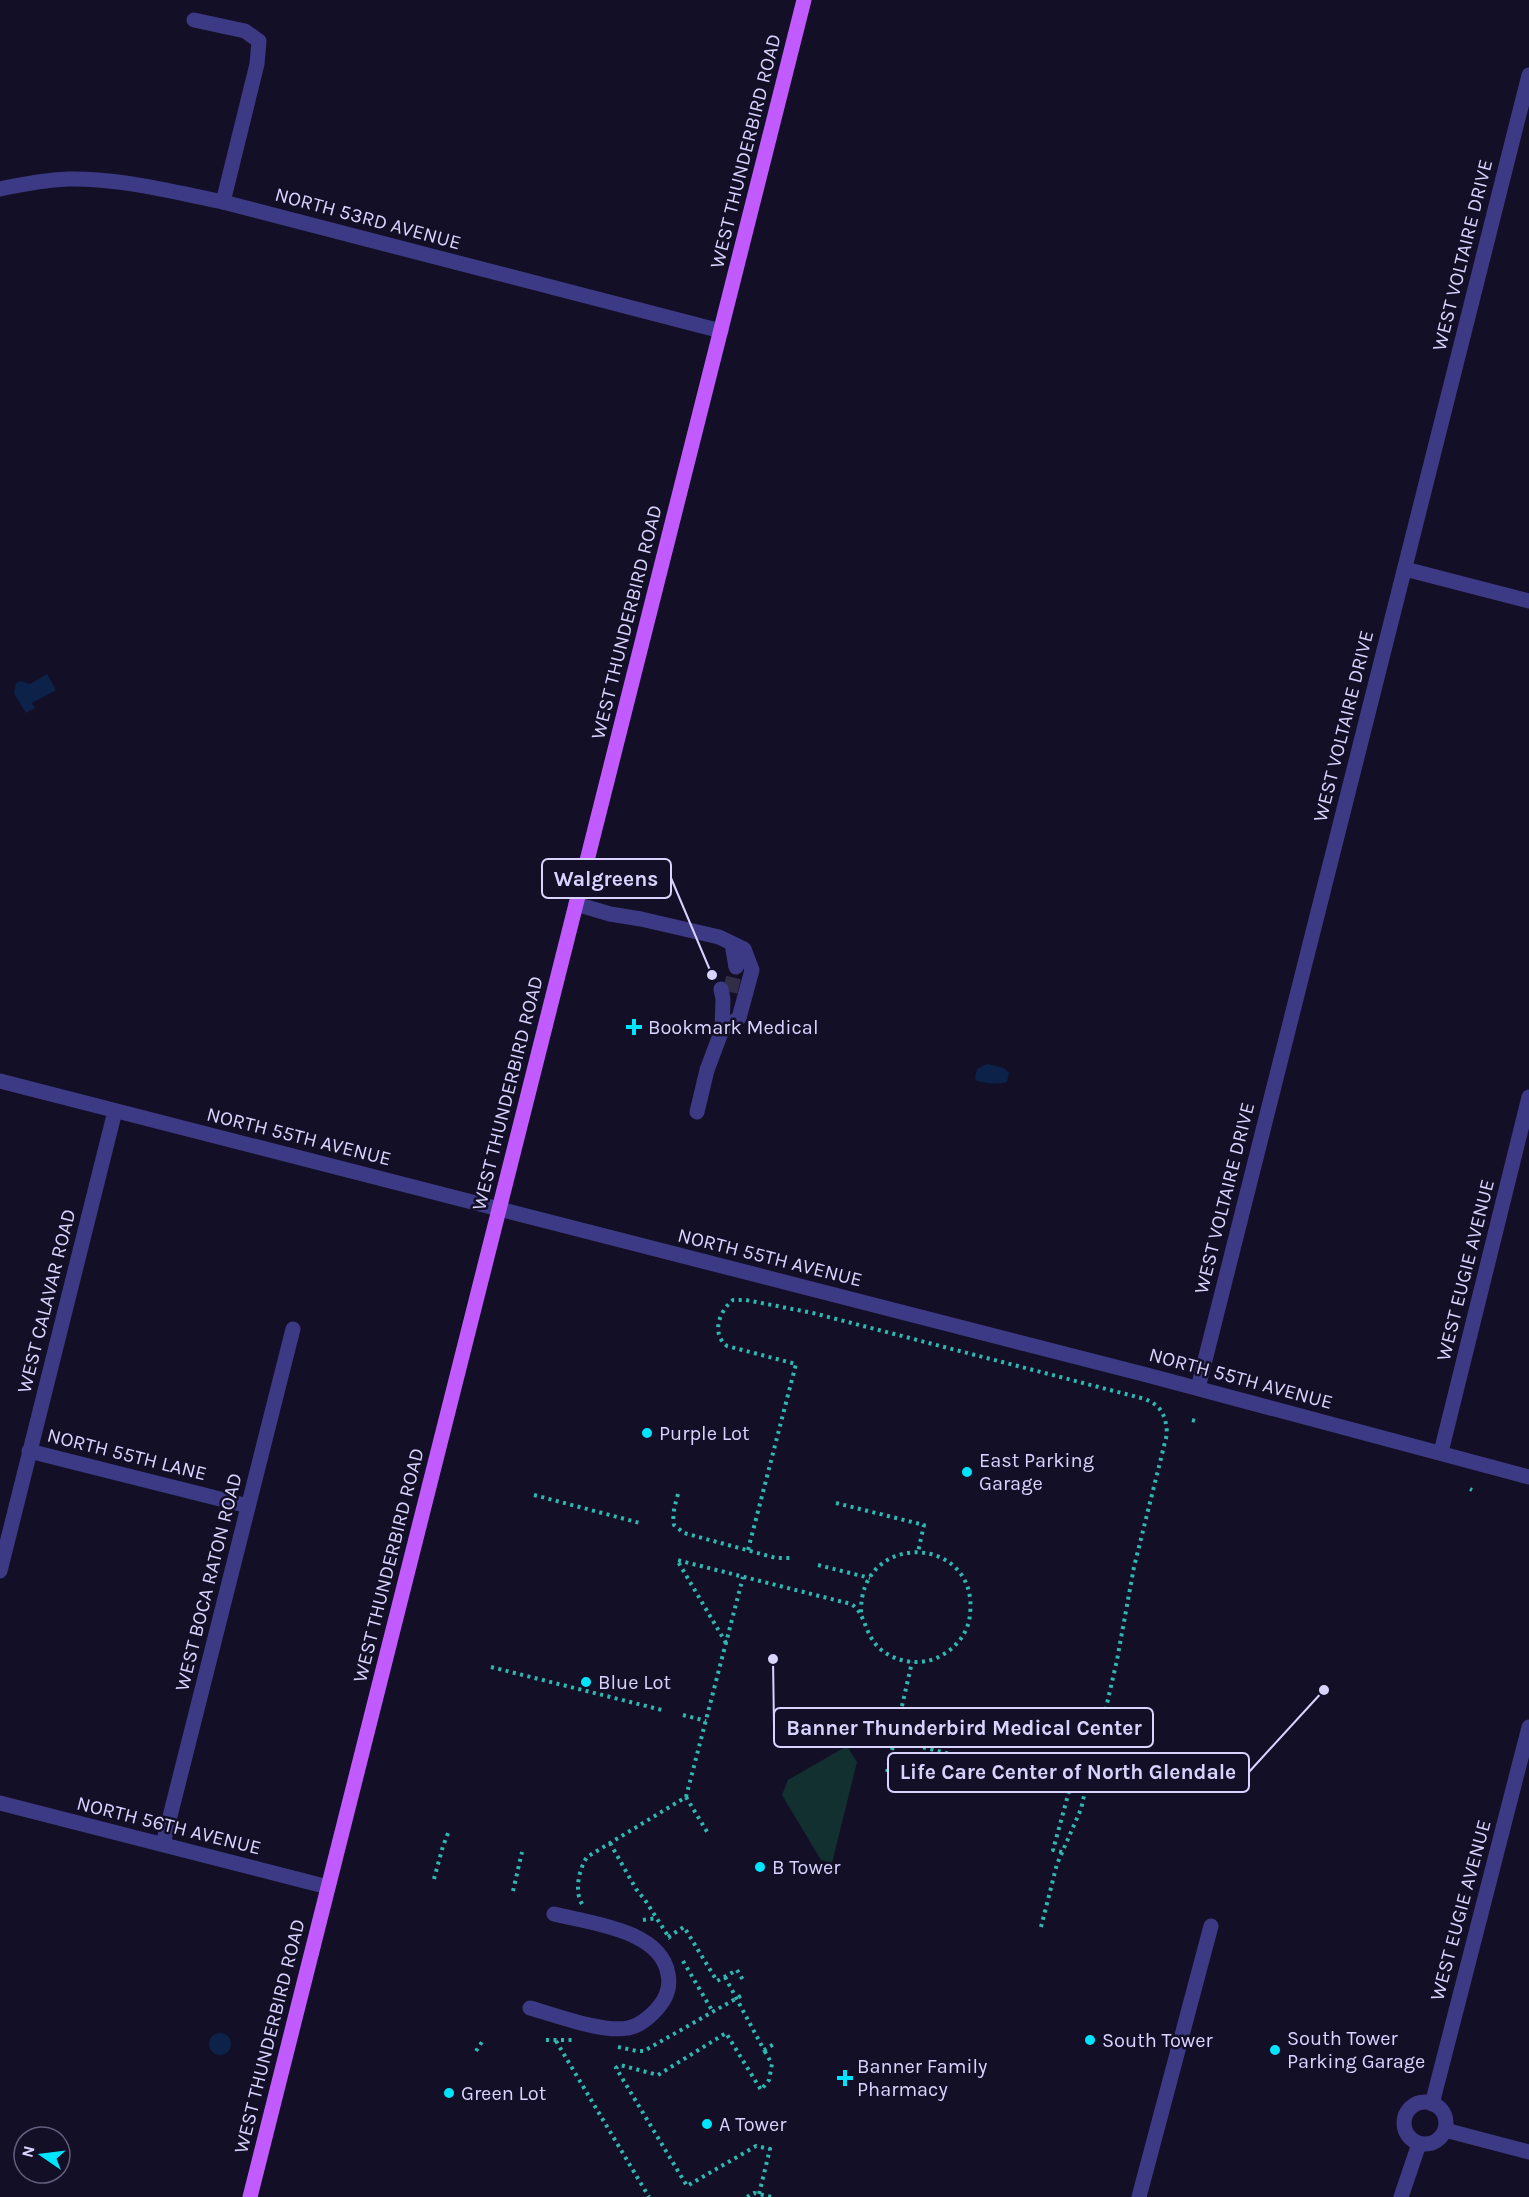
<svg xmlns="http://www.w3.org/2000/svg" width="1529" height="2197" font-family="Karla,sans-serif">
  <rect width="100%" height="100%" fill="#130f26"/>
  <path fill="#12302f" d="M847,1746L857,1762L832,1863L821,1860L782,1795L788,1780Z"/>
  <g fill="#0c2248">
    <path d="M47,674L56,690L32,703L35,708L26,713L14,693L16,683L20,681L30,684Z"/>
    <path d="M987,1064L1004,1068L1009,1073L1007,1082C998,1085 986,1083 977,1081L975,1078L977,1069Z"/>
    <circle cx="220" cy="2044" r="11"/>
  </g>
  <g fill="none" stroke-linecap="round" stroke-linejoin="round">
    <path stroke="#312d47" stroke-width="15" stroke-dasharray="15 8" stroke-linecap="butt" d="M730,992L736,967"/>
    <g stroke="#2fb8b0" stroke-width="4" stroke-dasharray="3 4.5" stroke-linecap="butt">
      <path d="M1192,1420L1199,1422"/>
      <path d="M1470,1489L1472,1490"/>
      <path d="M678,1494C675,1505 672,1514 674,1525L684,1533L776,1558H792"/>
      <path d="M534,1495L640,1523"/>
      <path d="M836,1503L924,1525L918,1552"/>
      <path d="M748,1550L796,1364L727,1346C711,1334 719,1311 733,1300H746L813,1313L1145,1399C1162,1406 1166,1416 1167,1434L1134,1567L1117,1660L1098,1743"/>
      <path d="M818,1565L870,1578"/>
      <path d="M726,1643L677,1560L851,1604C869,1615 862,1642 891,1656C909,1665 931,1664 947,1652C960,1643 969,1629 970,1614C979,1535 859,1529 861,1613"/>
      <path d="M491,1667L662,1710"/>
      <path d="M683,1715L706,1721"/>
      <path d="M894,1740L1087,1788"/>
      <path d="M887,1772L912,1662"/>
      <path d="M686,1797L709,1835"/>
      <path d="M610,1843L636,1889L645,1900L670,1939"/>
      <path d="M1062,1852L1053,1850L1071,1784"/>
      <path d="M434,1879L443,1846L448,1833"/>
      <path d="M513,1891L522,1852"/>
      <path d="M582,1904C574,1891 579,1869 587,1857L686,1797L743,1577"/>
      <path d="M643,1920L657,1918"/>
      <path d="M1041,1927L1057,1864L1081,1809L1089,1774L1091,1773"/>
      <path d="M668,1937L684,1927L717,1981L737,1970L743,1980"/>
      <path d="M683,1961L713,2012"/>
      <path d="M725,1977L764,2050L774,2044"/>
      <path d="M546,2040H575"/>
      <path d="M556,2041L649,2197"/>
      <path d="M618,2047L637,2051H644L744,1994"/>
      <path d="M476,2051L482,2042"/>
      <path d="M759,2194L770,2149L756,2146L687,2186L616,2068L620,2065L658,2075L726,2033L761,2090L769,2080L772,2064L764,2050"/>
      <path d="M747,2197L754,2193L772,2197"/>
    </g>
    <g stroke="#3d3a85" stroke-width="15">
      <path d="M194,20L245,31L259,41L257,64L223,202"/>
      <path d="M0,189C23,184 45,180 68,179C120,178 173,192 223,202L721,331"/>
      <path d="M1405,569L1529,601"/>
      <path d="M576,904L610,914L641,919L719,937L744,949L752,970L739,1018L722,1030L707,1070L697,1112"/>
      <path d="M732,944L736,967"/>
      <path d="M721,989L723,999L722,1030"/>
      <path d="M0,1081L1147,1375L1529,1477"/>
      <path d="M1198,1388L1529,75"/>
      <path d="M29,1451L248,1506"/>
      <path d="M1441,1452L1529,1097"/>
      <path d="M0,1571L115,1111"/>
      <path d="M0,1803L328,1887"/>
      <path d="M163,1844L293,1329"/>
      <path d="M530,2008C555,2015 603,2033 628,2028C641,2026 656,2012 663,2001C668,1993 670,1984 668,1974C661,1930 590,1923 554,1914"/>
      <circle cx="1425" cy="2123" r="21"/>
      <path d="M1432,2104L1529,1727"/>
      <path d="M1445,2130L1529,2152"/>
      <path d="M1139,2197L1211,1926"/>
      <path d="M1401,2197L1419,2144"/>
    </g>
    <path stroke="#c25bff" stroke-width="15" d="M250,2197L804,0"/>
  </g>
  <g fill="#00e5ff" stroke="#130f26" stroke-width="2">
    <path d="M631 1018h6v6h6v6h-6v6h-6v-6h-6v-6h6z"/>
    <circle cx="647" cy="1433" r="6"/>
    <circle cx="967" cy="1472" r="6"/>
    <circle cx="586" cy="1682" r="6"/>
    <circle cx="760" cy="1867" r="6"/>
    <circle cx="1090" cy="2040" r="6"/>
    <circle cx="1275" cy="2050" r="6"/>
    <path d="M842 2069h6v6h6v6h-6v6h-6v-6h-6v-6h6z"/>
    <circle cx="449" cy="2093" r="6"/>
    <circle cx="707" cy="2124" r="6"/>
  </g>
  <g text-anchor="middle" stroke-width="5" stroke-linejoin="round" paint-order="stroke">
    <g font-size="20" fill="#d9d4ff" stroke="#130f26">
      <text transform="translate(745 151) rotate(-76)" y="7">WEST THUNDERBIRD ROAD</text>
      <text transform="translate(368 218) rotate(15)" y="7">NORTH 53RD AVENUE</text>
      <text transform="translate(1462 255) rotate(-76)" y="7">WEST VOLTAIRE DRIVE</text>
      <text transform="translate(626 622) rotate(-76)" y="7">WEST THUNDERBIRD ROAD</text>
      <text transform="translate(1343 726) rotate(-76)" y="7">WEST VOLTAIRE DRIVE</text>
      <text transform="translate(507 1093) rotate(-76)" y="7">WEST THUNDERBIRD ROAD</text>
      <text transform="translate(299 1136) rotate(14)" y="7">NORTH 55TH AVENUE</text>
      <text transform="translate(1224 1198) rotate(-76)" y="7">WEST VOLTAIRE DRIVE</text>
      <text transform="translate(770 1257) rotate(14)" y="7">NORTH 55TH AVENUE</text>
      <text transform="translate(1465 1270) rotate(-76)" y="7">WEST EUGIE AVENUE</text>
      <text transform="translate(46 1301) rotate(-76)" y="7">WEST CALAVAR ROAD</text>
      <text transform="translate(1241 1378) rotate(15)" y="7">NORTH 55TH AVENUE</text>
      <text transform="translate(127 1454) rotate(14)" y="7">NORTH 55TH LANE</text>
      <text transform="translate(388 1565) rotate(-76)" y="7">WEST THUNDERBIRD ROAD</text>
      <text transform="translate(208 1582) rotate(-76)" y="7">WEST BOCA RATON ROAD</text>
      <text transform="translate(169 1825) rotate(14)" y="7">NORTH 56TH AVENUE</text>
      <text transform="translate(1460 1910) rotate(-75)" y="7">WEST EUGIE AVENUE</text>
      <text transform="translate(269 2036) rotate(-76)" y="7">WEST THUNDERBIRD ROAD</text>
    </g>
    <g font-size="20" fill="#d9d4ff" stroke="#130f26" text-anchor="start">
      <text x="648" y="1034">Bookmark Medical</text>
      <text x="659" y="1440">Purple Lot</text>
      <text x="979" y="1467">East Parking<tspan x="979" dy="23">Garage</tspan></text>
      <text x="598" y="1689">Blue Lot</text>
      <text x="772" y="1874">B Tower</text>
      <text x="1287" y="2045">South Tower<tspan x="1287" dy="23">Parking Garage</tspan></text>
      <text x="1102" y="2047">South Tower</text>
      <text x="857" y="2073">Banner Family<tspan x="857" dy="23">Pharmacy</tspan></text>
      <text x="461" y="2100">Green Lot</text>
      <text x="719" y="2131">A Tower</text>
    </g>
  </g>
  <path fill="none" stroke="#d9d4ff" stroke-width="2" d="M712 975L671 878M773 1659L774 1727M1324 1690L1249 1772"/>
  <g fill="#d9d4ff" stroke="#130f26" stroke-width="2">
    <circle cx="712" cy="975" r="6"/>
    <circle cx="773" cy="1659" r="6"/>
    <circle cx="1324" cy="1690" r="6"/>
  </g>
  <g fill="#130f26" stroke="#d9d4ff" stroke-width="2">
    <rect x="542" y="859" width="129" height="39" rx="6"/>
    <rect x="774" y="1708" width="379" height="39" rx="6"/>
    <rect x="888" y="1753" width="361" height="39" rx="6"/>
  </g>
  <g font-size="21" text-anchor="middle" font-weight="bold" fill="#d9d4ff">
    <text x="606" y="886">Walgreens</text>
    <text x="964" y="1735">Banner Thunderbird Medical Center</text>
    <text x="1068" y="1779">Life Care Center of North Glendale</text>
  </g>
  <g transform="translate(42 2155) rotate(284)"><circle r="28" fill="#130f26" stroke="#625e7d" stroke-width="1.5"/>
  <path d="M0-4.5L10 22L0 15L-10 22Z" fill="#00e5ff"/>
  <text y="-9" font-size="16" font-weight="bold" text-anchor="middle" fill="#d9d4ff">N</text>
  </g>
</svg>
